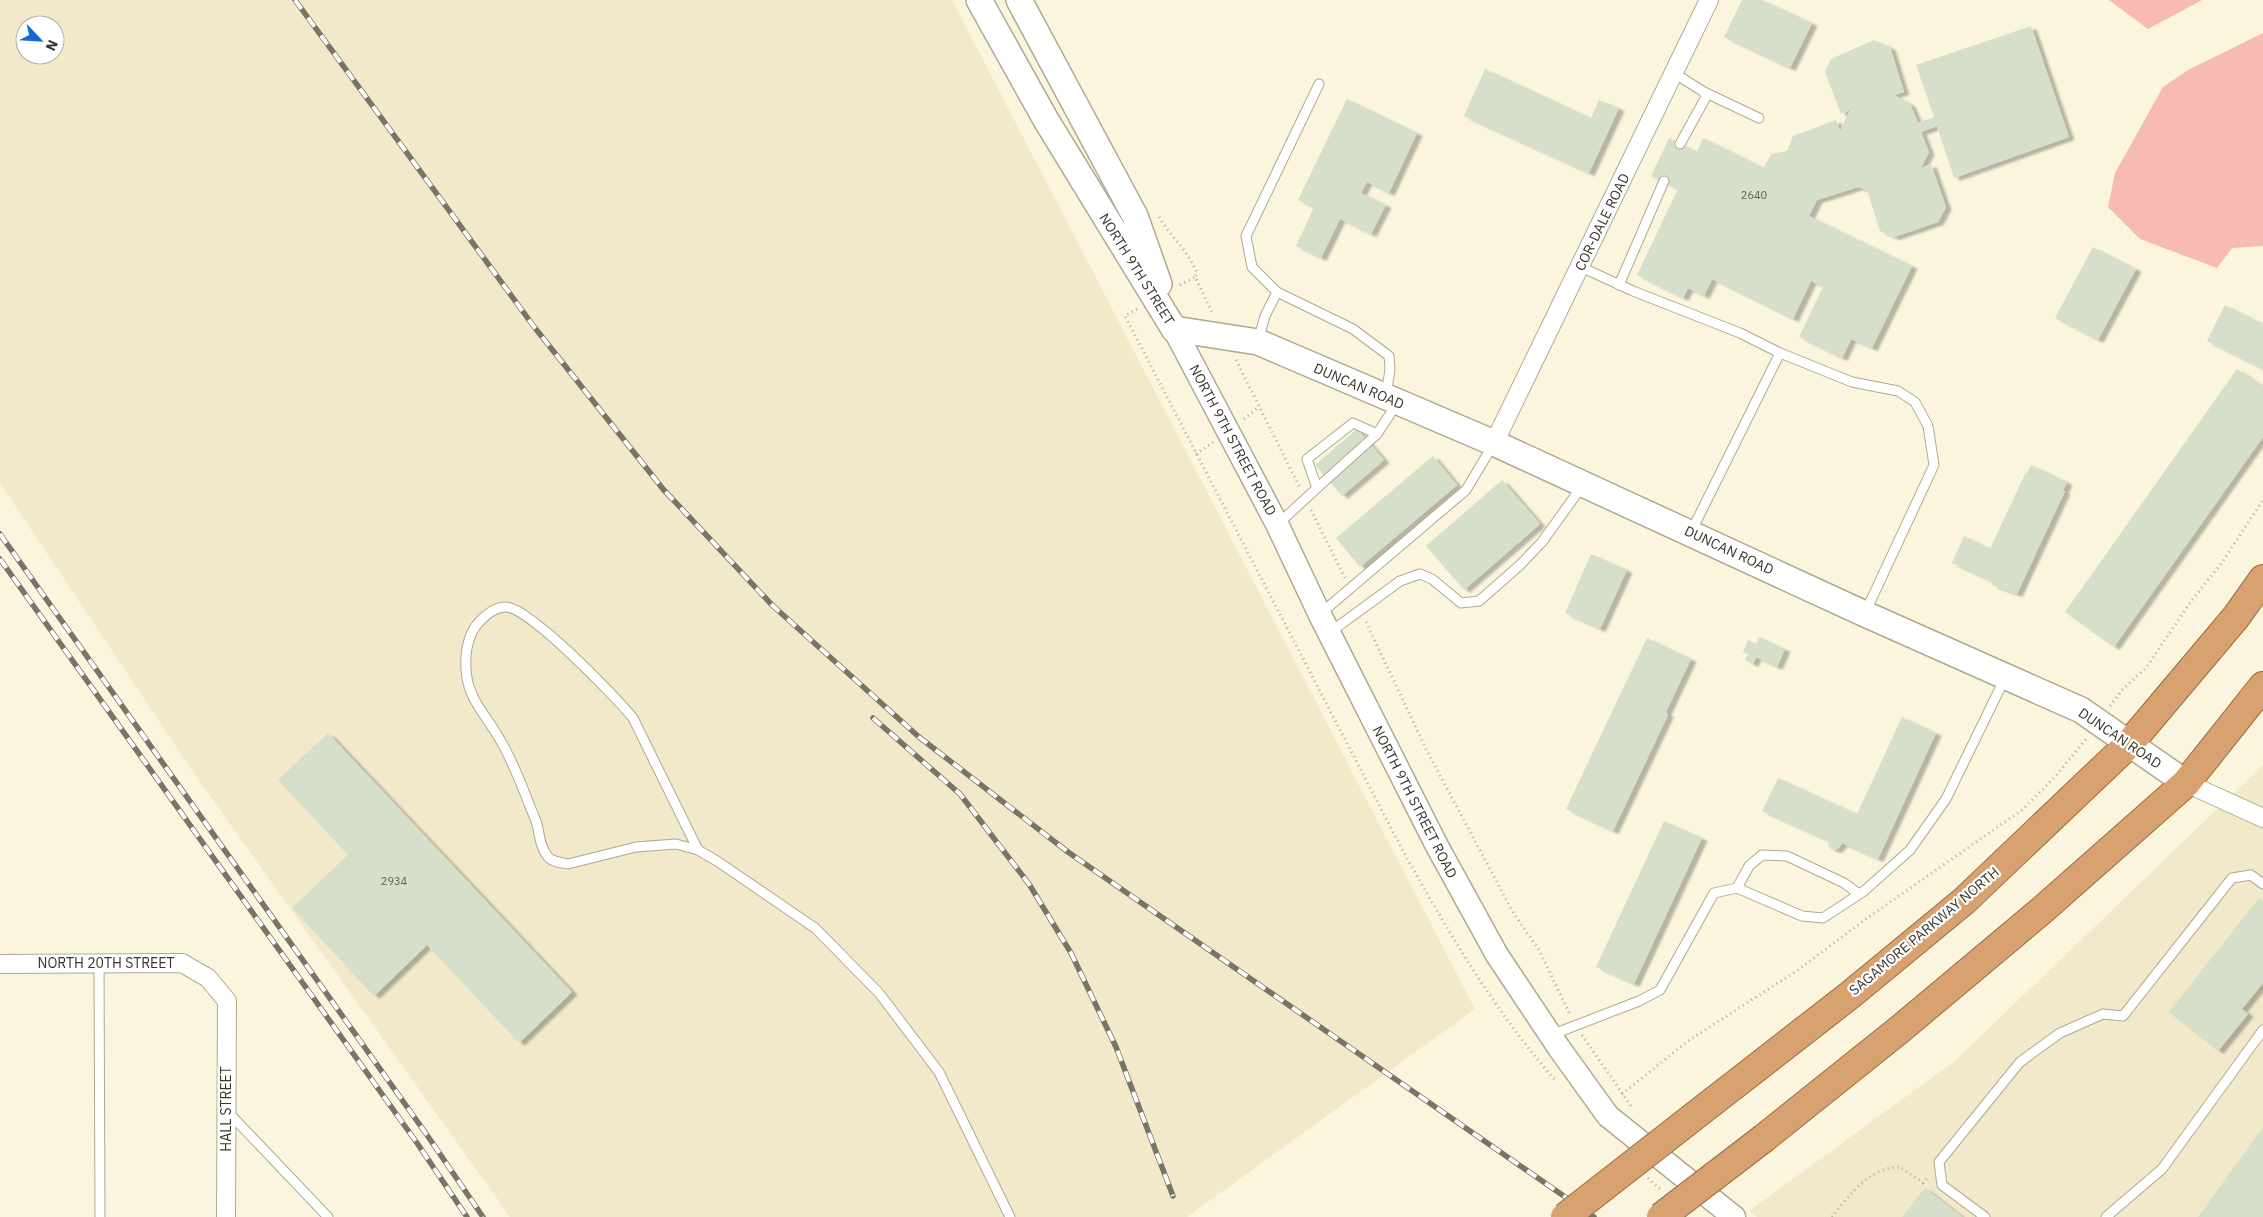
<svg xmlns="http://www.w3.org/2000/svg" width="2263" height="1217" font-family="'IBM Plex Sans',sans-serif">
  <defs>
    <filter id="shadow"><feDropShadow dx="5.5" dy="3" stdDeviation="1" flood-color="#0004"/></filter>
  </defs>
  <rect width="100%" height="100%" fill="#fbf5de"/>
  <g fill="#f2e9cb" fill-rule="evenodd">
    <path d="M0,0H952L1475,1009L1187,1217H510L193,772L0,483ZM25,25H55V55H25Z"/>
    <path d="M2263,765V1217H1757L1749,1211L1956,1060Z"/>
  </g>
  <g fill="#f7bbb2">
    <path d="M2109,0H2202L2148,29Z"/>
    <path d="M2263,33V246L2232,248L2217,268L2140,239L2108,207L2115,173L2163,87L2188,70Z"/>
  </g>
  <g fill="#d5dfc9" filter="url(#shadow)">
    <path d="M1742,0H1762L1812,23L1790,68L1724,37Z"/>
    <path d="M2031,26L2069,137L1954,178L1937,126L1921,132L1929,152L1921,168L1931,164L1946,207L1938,222L1894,237L1880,231L1867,190L1858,187L1817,200L1809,216L1912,266L1872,348L1851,339L1842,358L1799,337L1823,287L1811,281L1793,319L1712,279L1704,296L1688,288L1683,298L1637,275L1678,189L1651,176L1669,138L1697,152L1703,138L1764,168L1771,154L1787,151L1793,136L1836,120L1840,131L1850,110L1841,114L1825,72L1831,59L1874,40L1890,47L1904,92L1894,95L1910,104L1918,123L1934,117L1916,65Z"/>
    <path d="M1485,69L1591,118L1599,100L1619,108L1589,173L1464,116Z"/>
    <path d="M1347,99L1417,133L1389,193L1367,182L1361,193L1386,205L1371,234L1340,219L1321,258L1296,246L1314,207L1298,200Z"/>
    <path d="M2093,247L2136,269L2098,340L2055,318Z"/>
    <path d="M2225,305L2263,324V369L2207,341Z"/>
    <path d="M2237,369L2263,387V437L2114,647L2065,612Z"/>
    <path d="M1357,429L1384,460L1342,496L1315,465Z"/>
    <path d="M1433,456L1457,485L1360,567L1336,538Z"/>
    <path d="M2031,465L2067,482L2063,491H2065L2017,594L1992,585L1993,582L1952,563L1964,536L1990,549L2026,472L2027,473Z"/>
    <path d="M1502,480L1540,524L1464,590L1426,546Z"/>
    <path d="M1591,554L1627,570L1600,629L1565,613Z"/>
    <path d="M1759,637L1785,649L1777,667L1756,657L1753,664L1745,660L1748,654L1743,652L1748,640L1756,644Z"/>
    <path d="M1647,638L1691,659L1666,712L1668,715L1613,831L1566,809Z"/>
    <path d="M1902,717L1936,733L1878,859L1842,843L1839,848L1835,850L1831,849L1828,846L1829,841L1762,811L1778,778L1857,814Z"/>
    <path d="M328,733L572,992L519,1043L427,945L374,996L292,908L348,855L278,780Z"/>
    <path d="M1664,821L1702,838L1634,984L1596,967Z"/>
    <path d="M2259,898L2263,901V983L2242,1009L2248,1014L2218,1051L2169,1012Z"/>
    <path d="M2263,1127V1217H2198Z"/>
    <path d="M1925,1188L1962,1217H1902Z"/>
  </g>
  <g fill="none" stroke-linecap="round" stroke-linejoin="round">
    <defs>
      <g id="service">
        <path d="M1674,73L1704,92L1706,97L1680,144"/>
        <path d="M1704,92L1759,118"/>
        <path d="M1581,267L1633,291L1740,333L1780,353L1852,382L1898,391L1915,402L1928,426L1934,465L1865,613"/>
        <path d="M1619,285L1664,181"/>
        <path d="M1277,292L1353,329L1389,356L1390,369L1386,396"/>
        <path d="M1258,341L1265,316L1277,292L1252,267L1246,236L1319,84"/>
        <path d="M1317,488L1377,434"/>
        <path d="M1278,524L1317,488L1307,459L1353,423L1377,434L1398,402"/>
        <path d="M1691,532L1780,353"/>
        <path d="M1320,614L1466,490L1493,445"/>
        <path d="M1329,633L1400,581L1420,574L1432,579L1461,603L1479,601L1520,565L1542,542L1583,485"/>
        <path d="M698,850L633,718C616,697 529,607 506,607C495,607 487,614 480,621C466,635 464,659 467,678C471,702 488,718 499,738C510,756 518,776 526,796C529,805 533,813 536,821C540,833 539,846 548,857C553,862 561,863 568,864L636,847L676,844L698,850L717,861L815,928L879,993L939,1072L1010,1217"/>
        <path d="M1737,888L1749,866L1762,855L1787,856L1844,883L1859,894"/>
        <path d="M99,963L100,1217"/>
        <path d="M1551,1035L1639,1001L1660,990L1714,893L1737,888L1802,916L1823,918L1864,891L1910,850L1946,799L2005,678"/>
        <path d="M228,1112L328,1217"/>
        <path d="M1985,1217L1942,1185L1939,1162L2020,1062L2060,1033L2103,1014L2123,1016L2232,878L2251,875L2263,884"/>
        <path d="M2106,1217L2162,1169L2263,1030"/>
      </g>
      <g id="minor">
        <path d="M1494,443L1709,0"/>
        <path d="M2186,783L2263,818"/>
        <path d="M0,964L182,963L208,978L227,1001L226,1217"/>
      </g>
      <path id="tertiary" d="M1174,329L1277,524L1320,615L1437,846L1497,955L1559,1048L1608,1116L1734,1217"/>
      <g id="secondary">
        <path d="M979,0L1046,120L1174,329"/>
        <path d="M1019,0L1135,216L1159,284"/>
        <path d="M1174,329L1258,342L1494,443L1865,614L2081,710L2186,783"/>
      </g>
      <g id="trunk">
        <path d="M1715,1100L1850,995L1964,901L2129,744L2236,617L2263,579"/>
        <path d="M1764,1138L1899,1030L2041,911L2186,783L2263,686"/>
      </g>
    </defs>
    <use href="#service" stroke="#afa993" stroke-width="11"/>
    <use href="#minor" stroke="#afa993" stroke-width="20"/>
    <use href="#tertiary" stroke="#afa993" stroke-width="25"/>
    <use href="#secondary" stroke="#afa993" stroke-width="28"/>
    <use href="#trunk" stroke="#9a6c41" stroke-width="30"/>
    <g stroke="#b3ae9c" stroke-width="3" stroke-dasharray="1 4" stroke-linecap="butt">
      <path d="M1159,217C1170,235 1190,254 1197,273L1195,277L1213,314"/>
      <path d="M1180,285L1195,277"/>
      <path d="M1137,309L1125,316L1404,853C1449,933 1495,1012 1556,1081"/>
      <path d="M1236,360L1300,488"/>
      <path d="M1244,419L1259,407"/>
      <path d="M1196,454L1213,442"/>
      <path d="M1311,510L1345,578"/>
      <path d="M1366,622L1427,751L1514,914L1539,950L1570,1015"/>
      <path d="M2110,706L2122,690L2146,668L2192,600L2221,564L2263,500"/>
      <path d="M1582,1035L1633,1109"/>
      <path d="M1622,1094L1688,1041L1798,970L1866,919L2022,810L2054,778L2086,739"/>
      <path d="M1648,1178L1662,1191"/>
      <path d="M1832,1217C1849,1196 1869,1167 1900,1167L1923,1183L1928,1177"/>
    </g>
    <use href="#service" stroke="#fff" stroke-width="9"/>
    <use href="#minor" stroke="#fff" stroke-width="18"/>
    <use href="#tertiary" stroke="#fff" stroke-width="22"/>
    <use href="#secondary" stroke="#fff" stroke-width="25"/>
    <use href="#trunk" stroke="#d8a270" stroke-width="28"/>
    <defs>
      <g id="rail">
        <path d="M295,0L535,328L663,489L772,605L919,737L1068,852L1594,1217"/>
        <path d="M0,534L427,1135L483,1217"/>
        <path d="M0,559L417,1143L467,1217"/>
        <path d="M873,718L960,794L1029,884L1071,953L1116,1047L1173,1196"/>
      </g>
    </defs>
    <use href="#rail" stroke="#787466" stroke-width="5.5"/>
    <use href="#rail" stroke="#fff" stroke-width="4" stroke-dasharray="11" stroke-linecap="butt"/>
    <defs>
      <g id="trunk-bridge">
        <path d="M1565,1217L1715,1100"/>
        <path d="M1661,1217L1764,1138"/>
      </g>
    </defs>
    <use href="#trunk-bridge" stroke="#9a6c41" stroke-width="30" stroke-linecap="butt"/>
    <use href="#trunk-bridge" stroke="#d8a270" stroke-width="28"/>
  </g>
  <g text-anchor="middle" stroke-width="4.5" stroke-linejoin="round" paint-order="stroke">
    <g font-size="11" fill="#5f6053">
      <text x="1754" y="199">2640</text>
      <text x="394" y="885">2934</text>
    </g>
    <g font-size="14" fill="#38352c" stroke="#fff">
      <text transform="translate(1602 222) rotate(-64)" y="5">COR-DALE ROAD</text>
      <text transform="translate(1137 269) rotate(58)" y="5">NORTH 9TH STREET</text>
      <text transform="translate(1359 386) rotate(23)" y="5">DUNCAN ROAD</text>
      <text transform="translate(1233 440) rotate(62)" y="5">NORTH 9TH STREET ROAD</text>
      <text transform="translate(1729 550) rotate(25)" y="5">DUNCAN ROAD</text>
      <text transform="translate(2120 738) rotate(34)" y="5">DUNCAN ROAD</text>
      <text transform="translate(1415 802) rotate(63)" y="5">NORTH 9TH STREET ROAD</text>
      <text transform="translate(1924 931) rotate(-40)" y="5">SAGAMORE PARKWAY NORTH</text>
      <text x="106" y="968">NORTH 20TH STREET</text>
      <text transform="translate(226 1109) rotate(-90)" y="5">HALL STREET</text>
    </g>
  </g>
  <g transform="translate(40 40) rotate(115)"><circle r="24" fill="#ffffff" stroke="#afaeab"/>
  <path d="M0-4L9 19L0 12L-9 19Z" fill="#1269d2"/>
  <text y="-8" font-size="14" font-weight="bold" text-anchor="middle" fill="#38352c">N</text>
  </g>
</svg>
